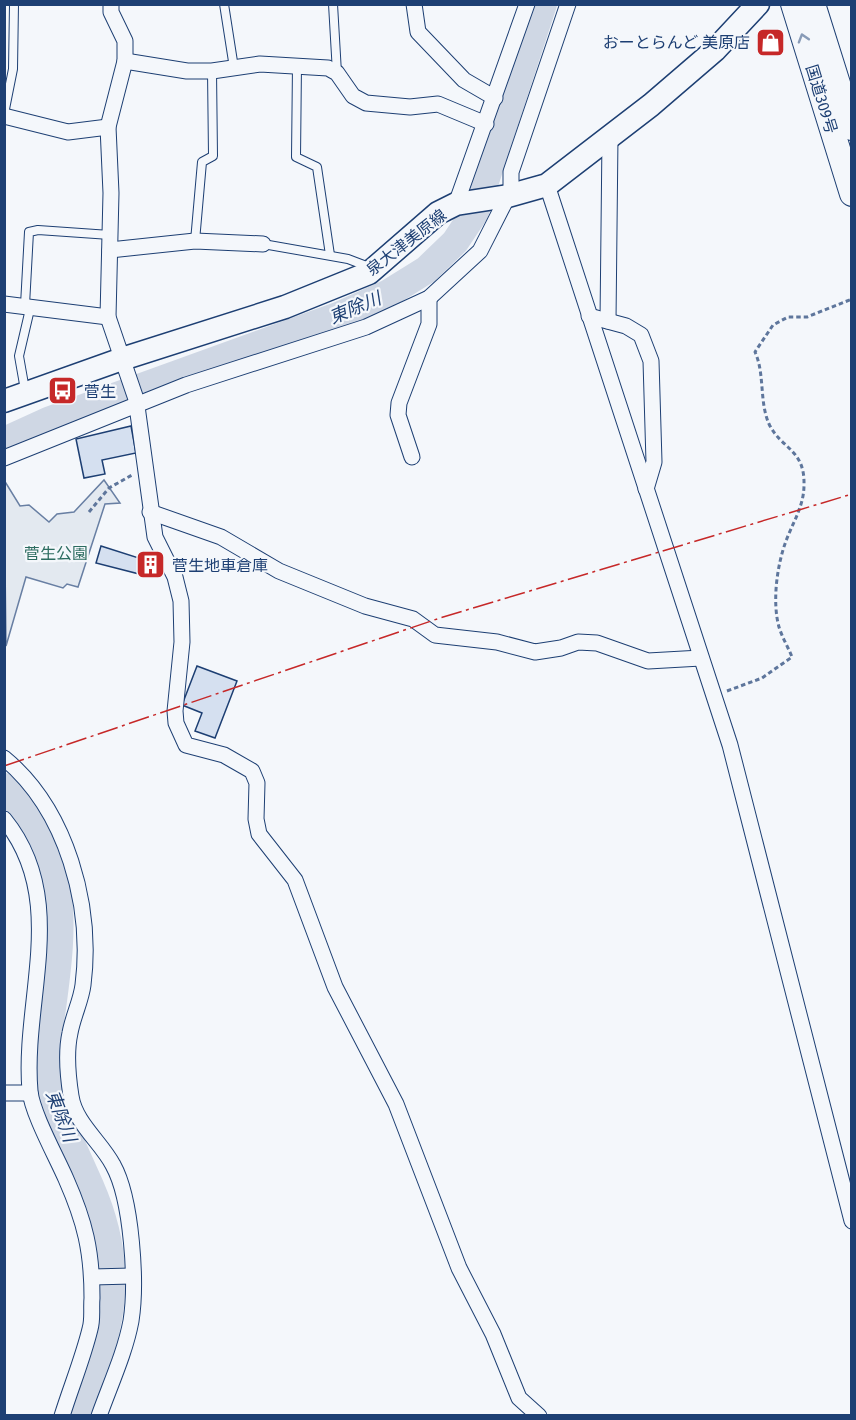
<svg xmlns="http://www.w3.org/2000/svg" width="856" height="1420" font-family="'Fira Sans Condensed','Noto Sans JP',sans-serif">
  <rect width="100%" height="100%" fill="#f4f7fb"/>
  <path fill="#e3e9f0" stroke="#687fa3" stroke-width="1.5" d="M4,480L20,506L29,505L49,522L57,514L74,512L104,480L120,503L105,504L78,587L67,584L63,588L26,577L6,646Z"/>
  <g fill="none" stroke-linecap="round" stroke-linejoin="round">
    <g stroke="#cfd7e4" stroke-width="28">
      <path d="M4,441L48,421L338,316L389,293L426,270L455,242L475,212L543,4"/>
      <path d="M4,787C70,856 64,921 52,1008C48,1034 43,1064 48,1090C49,1099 56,1110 60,1119C70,1141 80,1164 90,1186C129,1275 108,1328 82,1416"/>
    </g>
  </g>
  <g fill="#d5e0f0" stroke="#1d3f73" stroke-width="1.5">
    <path d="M131,426L136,453L102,460L105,474L84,478L76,439Z"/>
    <path d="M101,546L142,559L151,577L96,563Z"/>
    <path d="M152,554L161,571L151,577L142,559Z"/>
    <path d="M197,666L237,681L215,738L195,731L202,713L182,705Z"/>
  </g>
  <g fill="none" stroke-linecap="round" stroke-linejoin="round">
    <defs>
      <g id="service">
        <path d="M224,4L234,68"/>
        <path d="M333,4L337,73"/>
        <path d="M297,65L296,157L317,167L330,255"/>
        <path d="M4,114L13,69L14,4"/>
        <path d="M195,241L202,162L213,156L212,71"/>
        <path d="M263,244L348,259L369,267"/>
        <path d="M25,305L29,232L38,230L110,235"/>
        <path d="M25,390L19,356L30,309"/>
      </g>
      <g id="minor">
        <path d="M111,4V12L125,41V61L108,127L111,193L108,317L136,399L155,537L175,577L181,601L182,642L175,711L176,723L186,745L224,755L252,771L257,783L256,819L259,834L295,880L335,987L396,1104L459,1268L493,1334L519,1398L539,1416"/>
        <path d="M414,4L418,32L464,80L495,98"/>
        <path d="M125,61L187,71H212L260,64L328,68L337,73L353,96L366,103L410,107L438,104L486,124"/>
        <path d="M4,116L68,132L108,127"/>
        <path d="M547,185L730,745L852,1221"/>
        <path d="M511,195V172L568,4"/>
        <path d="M456,204L527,4"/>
        <path d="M110,250L195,241L263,244"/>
        <path d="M4,304L108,317"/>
        <path d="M589,316L626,326L641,335L651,361L654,462L646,489"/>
        <path d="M608,321L610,137"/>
        <path d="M412,457L398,415L399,403L429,324V298"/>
        <path d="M4,458L186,385L366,327L429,298L480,251L508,196"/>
        <path d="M150,512L221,537L279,571L365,606L413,619L435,635L497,642L535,652L561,648L578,642L597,643L648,661L701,658"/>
        <path d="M4,758C67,810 93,906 83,985C81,1001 73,1016 70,1033C66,1051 68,1077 71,1096C75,1123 101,1142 113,1165C132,1199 137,1283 131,1321C125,1353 110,1385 99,1416"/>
        <path d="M4,819C70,900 22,999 30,1091C32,1113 57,1158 66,1179C85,1222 92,1251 92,1298C91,1308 93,1319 90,1329C83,1358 71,1387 62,1416"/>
        <path d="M4,1093H30"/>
        <path d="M92,1277L132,1276"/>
      </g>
      <path id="primary" d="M4,401L122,359L285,307L369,273L438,213L456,204L508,196L547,185L651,105L715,50L758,4"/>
      <g id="trunk">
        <path d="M793,4L852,194"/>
        <path d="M813,4L852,128"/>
      </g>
    </defs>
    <use href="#service" stroke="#1d3f73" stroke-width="10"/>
    <use href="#minor" stroke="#1d3f73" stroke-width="17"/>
    <use href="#primary" stroke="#1d3f73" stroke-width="25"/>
    <use href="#trunk" stroke="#1d3f73" stroke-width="26"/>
    <g stroke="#5e769c" stroke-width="3" stroke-dasharray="4.5 3" stroke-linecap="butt">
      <path d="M89,512L109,488L132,475"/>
      <path d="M727,691L762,678L792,657C788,647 782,637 779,627C772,602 777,565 786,541C793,522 804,506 804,485C805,449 781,449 769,424C759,401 765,374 755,352L773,325L788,317H807L852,299"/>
    </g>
    <use href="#service" stroke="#f4f7fb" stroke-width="8"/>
    <use href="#minor" stroke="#f4f7fb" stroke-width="15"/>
    <use href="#primary" stroke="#f4f7fb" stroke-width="22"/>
    <use href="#trunk" stroke="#f4f7fb" stroke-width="24"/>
    <path stroke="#c62828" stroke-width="1.5" stroke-dasharray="21 4.5 3 4.5" stroke-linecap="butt" d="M4,766L440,618L852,494"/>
  </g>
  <defs><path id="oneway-chevron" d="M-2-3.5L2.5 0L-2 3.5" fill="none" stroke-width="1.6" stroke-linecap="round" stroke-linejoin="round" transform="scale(1.5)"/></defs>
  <use stroke="#889bb7" href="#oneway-chevron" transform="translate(803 38) rotate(-107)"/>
  <defs>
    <symbol id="shop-square" viewBox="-11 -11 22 22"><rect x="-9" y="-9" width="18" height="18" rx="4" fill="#c62828" stroke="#f4f7fb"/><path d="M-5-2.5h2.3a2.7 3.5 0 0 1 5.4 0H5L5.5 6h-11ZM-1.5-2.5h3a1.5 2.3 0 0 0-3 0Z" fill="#fff"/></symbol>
    <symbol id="bus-square" viewBox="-11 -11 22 22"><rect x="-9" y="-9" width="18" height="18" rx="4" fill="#c62828" stroke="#f4f7fb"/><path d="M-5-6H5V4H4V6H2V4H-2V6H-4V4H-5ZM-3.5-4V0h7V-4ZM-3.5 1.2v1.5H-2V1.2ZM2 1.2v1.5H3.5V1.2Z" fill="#fff"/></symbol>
    <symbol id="building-square" viewBox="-11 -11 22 22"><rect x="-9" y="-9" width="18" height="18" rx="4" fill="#c62828" stroke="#f4f7fb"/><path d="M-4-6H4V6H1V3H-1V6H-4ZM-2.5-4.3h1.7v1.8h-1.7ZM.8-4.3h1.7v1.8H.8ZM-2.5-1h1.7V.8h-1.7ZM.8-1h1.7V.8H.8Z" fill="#fff"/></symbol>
  </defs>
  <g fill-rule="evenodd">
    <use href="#shop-square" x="754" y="26" width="33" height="33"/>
    <use href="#bus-square" x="46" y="374" width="33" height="33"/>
    <use href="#building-square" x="134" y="548" width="33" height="33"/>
  </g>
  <g text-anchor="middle" stroke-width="4.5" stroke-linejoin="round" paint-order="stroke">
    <g font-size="16" fill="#1d3f73" stroke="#f4f7fb" text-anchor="start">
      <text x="750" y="48" text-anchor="end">おーとらんど 美原店</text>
      <text x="84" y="397">菅生</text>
      <text x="172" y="571">菅生地車倉庫</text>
    </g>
    <g font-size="16" fill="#1d3f73" stroke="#f4f7fb">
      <text transform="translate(822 99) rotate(73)" y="6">国道309号</text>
      <text transform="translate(406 242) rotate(-38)" y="6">泉大津美原線</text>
    </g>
    <g font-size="16" fill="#2c6c60" stroke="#f4f7fb">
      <text x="56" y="559">菅生公園</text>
    </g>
    <g font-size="18" font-style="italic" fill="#1d3f73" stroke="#f4f7fb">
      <text transform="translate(355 308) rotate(-23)" y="6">東除川</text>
      <text transform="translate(61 1116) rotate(69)" y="6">東除川</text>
    </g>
  </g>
  <rect width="856" height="1420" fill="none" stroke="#1d3f73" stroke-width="12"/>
</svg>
